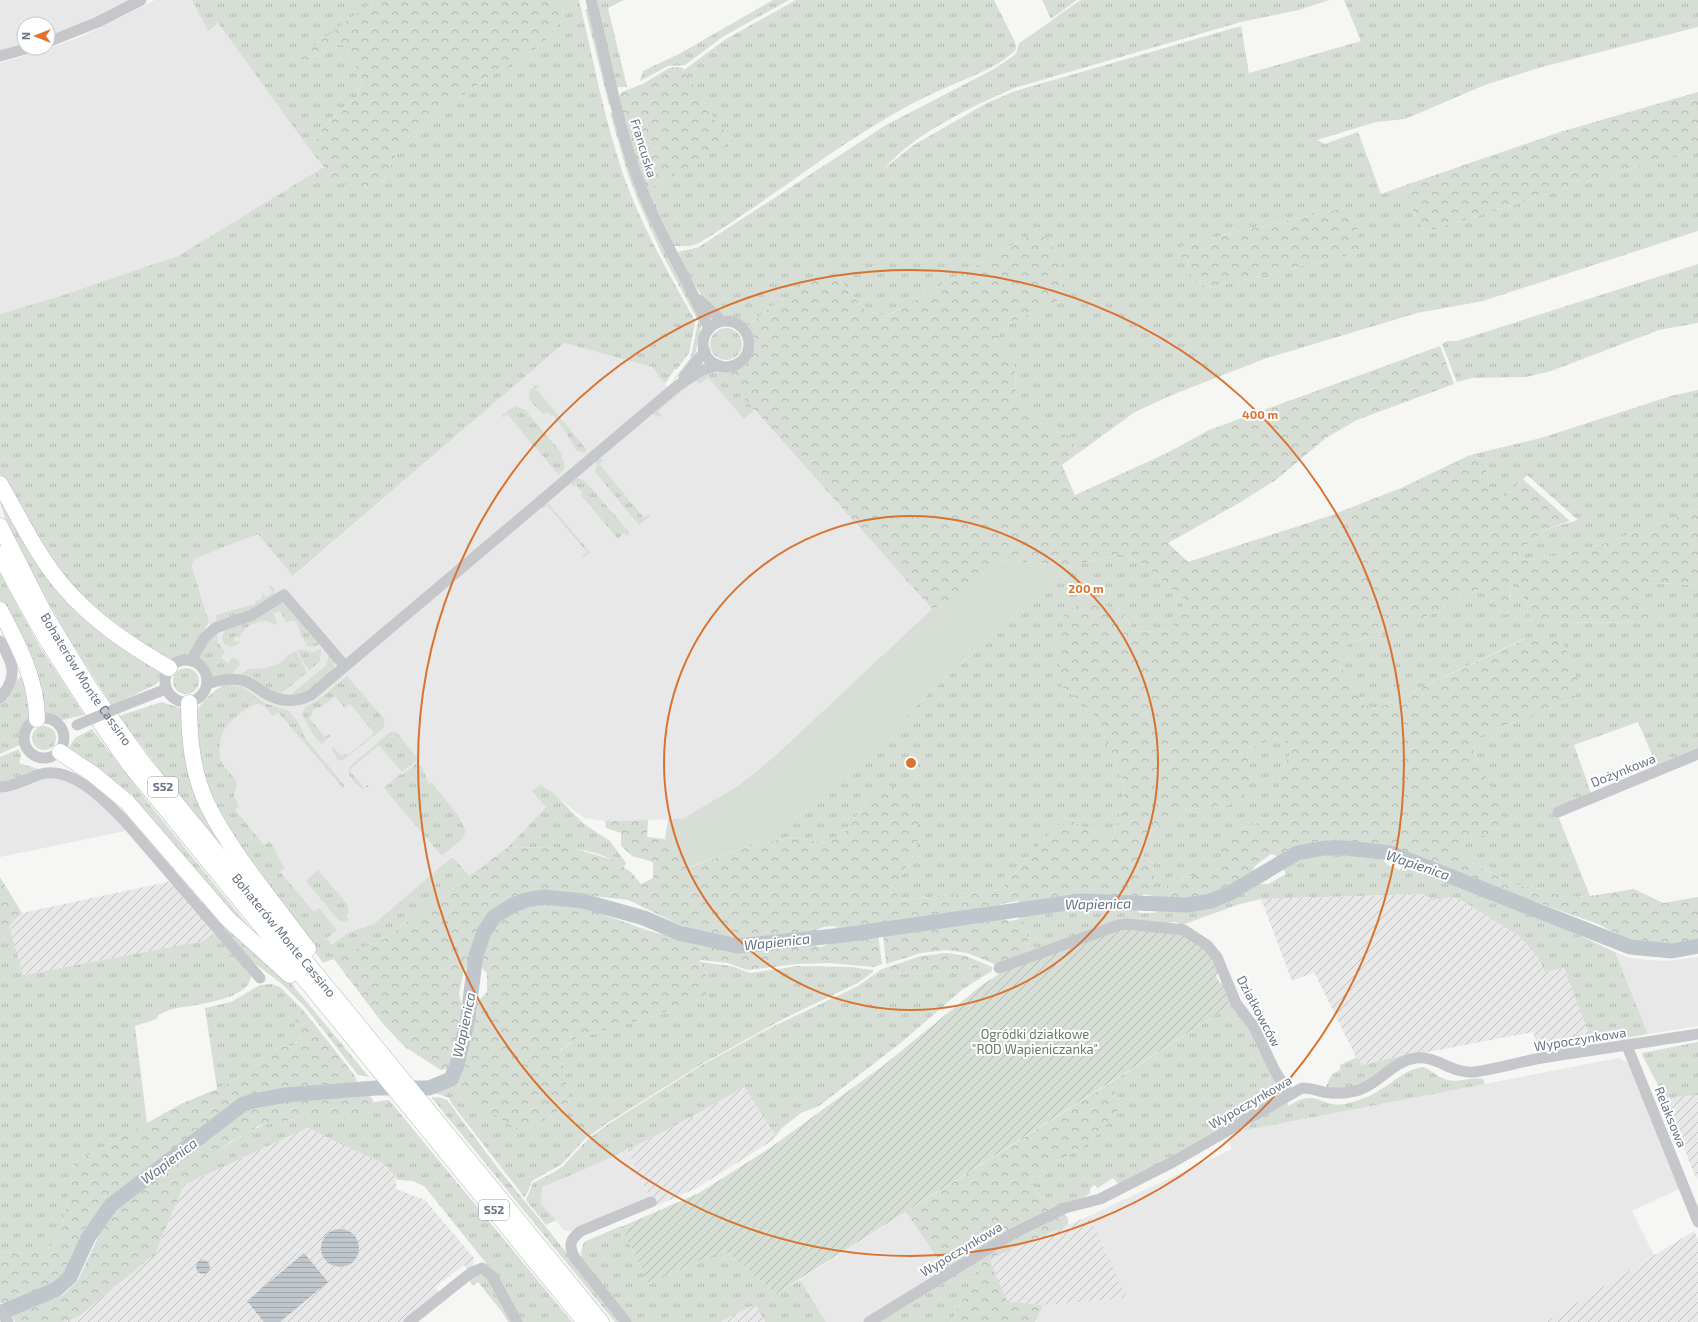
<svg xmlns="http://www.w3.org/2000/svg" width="1698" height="1322" font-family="'Exo 2',sans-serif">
  <defs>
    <pattern id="industrial-furrows" width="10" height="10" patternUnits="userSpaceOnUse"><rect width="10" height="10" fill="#e7e8e7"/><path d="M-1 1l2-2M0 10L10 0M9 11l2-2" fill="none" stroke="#bfc0c1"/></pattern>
    <pattern id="grass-tufts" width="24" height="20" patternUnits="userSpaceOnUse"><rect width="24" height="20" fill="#d7ded5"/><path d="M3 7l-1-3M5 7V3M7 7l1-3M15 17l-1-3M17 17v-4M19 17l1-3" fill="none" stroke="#b2b8b2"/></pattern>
    <pattern id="forest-crowns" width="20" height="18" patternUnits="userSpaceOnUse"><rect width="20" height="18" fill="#d7ded5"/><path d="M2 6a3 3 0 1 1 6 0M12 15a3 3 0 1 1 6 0" fill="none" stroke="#b2b8b2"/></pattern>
    <pattern id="garden-furrows" width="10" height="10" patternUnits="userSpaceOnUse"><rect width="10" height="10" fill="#d7ded5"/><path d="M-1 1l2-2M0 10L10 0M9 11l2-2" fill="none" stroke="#b2b8b2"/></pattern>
    <pattern id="water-rules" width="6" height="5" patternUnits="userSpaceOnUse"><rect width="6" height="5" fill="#bfc7cd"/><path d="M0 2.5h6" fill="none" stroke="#9fa6ac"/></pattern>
  </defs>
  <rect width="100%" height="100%" fill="#f6f7f4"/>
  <g fill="#e7e8e7">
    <path d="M0,0H132L97,17L48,36V24H24V44L0,51Z"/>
    <path d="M155,0H192L208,30L218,23L324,167L178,256L54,298L0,314V63L47,49L83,36Z"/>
    <path d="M564,343L652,367L673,395L688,382L721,372L932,609L775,756L738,786L682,819L605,821L584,818L541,785L546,807L507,848L383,940L333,958L222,798L211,761L229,692L192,565L194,559L258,534L294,576Z"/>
    <path d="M58,777L82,788L130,830L0,857V790L35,779Z"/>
    <path d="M1615,952L1630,958L1649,960L1667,961L1698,957V1026L1648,1034Z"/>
    <path d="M1619,1058L1629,1063L1679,1189L1632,1211L1654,1255L1545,1322H1035L1043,1305L1126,1298L1089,1216L1232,1149L1227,1139L1241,1131Z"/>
    <path d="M627,1150L650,1199L570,1231H565L541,1204L542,1187Z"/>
    <path d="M906,1212L946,1271L862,1322H826L800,1280Z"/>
  </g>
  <g fill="url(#industrial-furrows)">
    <path d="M172,881L215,933L210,938L203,941L22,975L9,925L22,913Z"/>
    <path d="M1421,894L1432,900L1452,897L1464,902L1519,936L1538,957L1546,972L1564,968L1593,1044L1545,1053L1539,1049L1533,1032L1360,1065L1314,972L1292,981L1261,899Z"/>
    <path d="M744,1087L776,1136L773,1140L697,1188L654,1207L627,1150L693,1117Z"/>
    <path d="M1698,1095V1180L1696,1175L1695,1176L1665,1098Z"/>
    <path d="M307,1128L386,1165L396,1176V1189L425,1200L474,1258L473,1266L468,1270L464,1265L435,1287L439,1293L403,1322H63L78,1317L155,1254L184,1185Z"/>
    <path d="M1089,1216L1127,1298L1043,1305L1007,1301L988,1259Z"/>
    <path d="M1694,1231L1698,1239V1322H1545Z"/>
    <path d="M755,1304L765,1322H721Z"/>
  </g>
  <g fill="url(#grass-tufts)" fill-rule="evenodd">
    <path d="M192,0H375L346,23L305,63L332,44L343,45L354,61L362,81L357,97L325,125L311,151L218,23L208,31Z"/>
    <path d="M561,0H579C593,58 604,118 623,174C641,225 668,272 694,319L695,323L689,353L677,369H675L665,384L652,367L564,343L293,576L258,534L194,559L192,566L209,623L189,654L169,660L153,654L68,586L30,527L0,474V314L54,298L178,256L314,173L318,178L379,190L402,142L434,115L490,76L542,45L563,18Z"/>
    <path d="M596,0H624L608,8L627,87H617Z"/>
    <path d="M773,0H789L724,36L685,65L668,66L640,81L643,71L679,54Z"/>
    <path d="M796,0H994L1015,42L1016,49C1000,68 959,81 936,92C851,131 779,195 699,243L691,246H672L646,187L655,186L720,128L684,70L726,39Z"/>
    <path d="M1042,0H1077L1051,19Z"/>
    <path d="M1081,0H1329L1299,10L1241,22L1014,88C971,107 915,133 884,169L912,146L987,103L1015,91L1241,26L1249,73L1361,41L1344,0H1698V27L1542,67L1485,85L1405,119L1376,122L1317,140L1325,144L1358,132L1381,194L1400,187L1425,232L1698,148V231L1483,301L1417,313L1264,359L1172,395L1135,412L1077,454L1072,438L1032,420L1016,394L1015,366L996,342L1002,327L1062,299L1061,265L1051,241L1037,231L887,316L866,311L837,277L770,307L748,326C737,316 726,318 715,310C702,301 685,268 677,254L678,252L699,247L886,125L994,69L1016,54L1019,43C1040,30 1059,14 1081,0ZM1345,208L1361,252L1209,288L1193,281L1187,258L1181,247L1227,234Z"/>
    <path d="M585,9H588L611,103L609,105Z"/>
    <path d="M610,113H613L651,224L702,321L695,356L686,368L671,383L691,357L698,321L661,252L639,203L628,175Z"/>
    <path d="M1698,264V323L1659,330L1551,371L1526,377L1472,378L1457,382L1442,344L1447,341H1457Z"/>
    <circle cx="726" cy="344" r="16"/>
    <path d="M712,370L721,372L755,409L744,419L708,377L700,384L695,380L658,411L662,416L660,417L654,415L653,413L688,382Z"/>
    <path d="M537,385H540L536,389L587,450L585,452L577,451L563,428L553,415L551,416L547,412L544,414C535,406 519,394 537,385Z"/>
    <path d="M1698,390V509L1606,543L1563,555L1522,560L1518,551L1547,529L1578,520L1527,475L1506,497L1489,486L1485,462L1470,455L1541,438L1671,396Z"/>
    <path d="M515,406L525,410L563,455L561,457L564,461L565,467L559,475L507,414L502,418V415Z"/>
    <path d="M599,458L604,460L599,464L644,518L649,514L650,516L639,525L595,472L597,464L595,461Z"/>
    <path d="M578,478L585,481L630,533L627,536L624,533L618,539L581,495L583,493L576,485L573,486L570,482Z"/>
    <path d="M0,494L43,568L163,670L160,680L155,685L112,705C77,653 44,599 17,542C9,526 0,512 0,494Z"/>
    <path d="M547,502L590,552L584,557L582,556L587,552L547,505L542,509L541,506Z"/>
    <path d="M1119,554L1141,562L1186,600L1172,630L1137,632L1118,610L1062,687L1091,708L1124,782L1123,803L1112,841L1064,817L1000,890L899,900L895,886L917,849L868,800L844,833L827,843L791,837L746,847L801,814L889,734L925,697L1042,589L1072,566Z"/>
    <path d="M0,573L39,645L84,715L63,720L47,714H42L20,637L0,600Z"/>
    <path d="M1511,581L1519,584L1532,623L1655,622L1629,601L1649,583L1698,585V752L1658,769L1638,722L1574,745L1592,796L1556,811L1590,896L1565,897L1541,889L1516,885L1468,861L1461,849L1465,837H1478L1507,823L1473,749L1481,735L1571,700L1581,688L1524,639L1376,709L1364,705L1337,660L1350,642L1399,631L1482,588L1504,615L1510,610Z"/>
    <path d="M271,586L275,590L274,596L246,613L216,621V615L256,604L255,601L262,599V593L266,597L273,592L269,587Z"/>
    <path d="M282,603L285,604L319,642L318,645L311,647L307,646L296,622L293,620L286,622L280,611L274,613L277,625C273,624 269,621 265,621C256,620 241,629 240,638L236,635L234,641H240L237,645L230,647L224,644L222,638L224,631L254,620Z"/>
    <path d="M218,631L217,642L225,651L221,658L228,663L233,657L238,660L240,665L232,674L211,678L206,666L196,658L203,645Z"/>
    <path d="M300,649L312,652L321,649L320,661L309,671L302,660L297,650Z"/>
    <path d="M296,651L307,672L286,690L280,693L273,692L241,675L247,669C258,669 271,669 281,662C289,657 285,655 296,651Z"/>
    <path d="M329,656L335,660L334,669L305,693L291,696L293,693L325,666Z"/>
    <circle cx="186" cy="681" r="13"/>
    <path d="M24,676L32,716C23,725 18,733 20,745L0,754V702L16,680Z"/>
    <path d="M347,676L385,720L383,728L342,761L335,758L337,757L332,750L333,747L341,756L346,753L348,755L374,733L350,704L345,708L335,696L320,708L317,707L312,711V715L309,718L325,737L330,734V736L322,744L314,736L302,714L305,707L318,700Z"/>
    <path d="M226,685L242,687L265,703L289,711L297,720L306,739L344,785L343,788L278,712L273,716C270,712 265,705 260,704C252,702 228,722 224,730C220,736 219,750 220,757C222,767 232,774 237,782L234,796L239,806L235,810L264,845L269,841C277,850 277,859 285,868L280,872L314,912L319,908L337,930L327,938L332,945L348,933L374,924L451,858H454L469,876L383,940L323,963L227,830L205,786L194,716C198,706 215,687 226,685Z"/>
    <path d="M162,702L183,709L189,767L263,896L177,793L119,716Z"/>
    <circle cx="44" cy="738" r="12"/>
    <path d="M92,729L153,809L264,945L68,749L75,738Z"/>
    <path d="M390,732H396L418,759L402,772L379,745L349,770L364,788L369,784L368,787L362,789C355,783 346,775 349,767Z"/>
    <path d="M1280,737L1293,748L1278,777L1283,805L1271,818L1236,830L1225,866L1210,874L1171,879L1158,901L1156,897L1145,894L1155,882L1153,864L1143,855L1142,838L1160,825L1185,810L1229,805L1252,777L1246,749Z"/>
    <path d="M19,749L21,756L19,763L38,769V772L0,785V757Z"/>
    <path d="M416,764L422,767L429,784L431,782L457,814L466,831L462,839L442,856L384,788L400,774L402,775Z"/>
    <path d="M541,785L554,794L584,824L610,841L626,863L624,867C592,843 545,848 507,848L546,807L532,791Z"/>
    <path d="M1325,853L1367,856L1382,859L1388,865L1400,870L1402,864L1532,913L1615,952L1648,1034L1593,1044L1564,968L1545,972L1538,957L1519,936L1464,902L1452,897L1432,900L1421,894L1261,899L1240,904L1182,925L1175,922L1159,924L1031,955L1022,914L1091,905L1131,907L1140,913H1155L1158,909H1187L1209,905L1257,884H1268L1286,874L1283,868L1300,858Z"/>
    <path d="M318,870L347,904L349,910L346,917L349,918L346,922L339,921L306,881Z"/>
    <path d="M204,901L291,983L369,1077L358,1075L306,1008L282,984L249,959L201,905Z"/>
    <path d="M9,925L23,975L203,941L215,933L251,975C251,1001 191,1005 172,1009C167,1011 162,1013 158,1015L157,1019L135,1026L147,1123L74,1163L61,1235L47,1250L24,1254L0,1252V934Z"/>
    <path d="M700,962L731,966L750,973L798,966L851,967L873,970V972L858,983L785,1018L702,1064L609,1122L586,1138L562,1164L532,1181L525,1198L452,1104L449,1098L430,1091L448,1086L525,1133L570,1101L560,1051L575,1039L656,1015L706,997V974Z"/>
    <path d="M992,967V971L963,989L903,1041L819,1106L801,1113L782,1128L776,1136L744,1087C679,1126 612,1159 542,1187L541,1204L556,1220L546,1225L526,1200L533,1183L554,1172L563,1166L588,1139L610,1123L702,1065L772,1027L858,986L882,969L892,973L907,974Z"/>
    <path d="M271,984L280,987L304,1011L297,1014L300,1037L293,1046L278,1047L251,1070L217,1089L205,1008L231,1002L260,985Z"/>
    <path d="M1232,1005L1249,1025L1283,1093L1282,1095L1120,1186L1113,1178L1098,1188L1094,1185L1090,1189V1193L1079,1201L1049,1211L1029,1179L1091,1141L1123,1105L1110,1083Z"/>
    <path d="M1698,1042V1095L1665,1098L1642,1055V1053Z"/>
    <path d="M1406,1055L1370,1082L1347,1090L1326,1087L1332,1074L1340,1070V1065L1357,1057L1361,1065Z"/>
    <path d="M1423,1067C1432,1070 1438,1078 1448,1080C1460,1083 1472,1076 1483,1079L1485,1084L1241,1131L1286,1100L1289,1106C1317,1087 1321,1109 1345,1104C1358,1101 1369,1097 1380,1090C1396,1081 1404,1070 1423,1067Z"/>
    <path d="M431,1097L442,1098L447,1100L497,1167L623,1322H615Z"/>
    <path d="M389,1100L572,1322H522L489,1267L425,1187L413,1181L398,1180L386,1165L307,1128L184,1185L182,1181C215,1154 249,1121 295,1119C320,1117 342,1119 368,1114L374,1102Z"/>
    <path d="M621,1226L649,1284L724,1250L776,1294L800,1280L826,1322H765L755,1304L721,1322H629L582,1259L581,1253L584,1242Z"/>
    <path d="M986,1253L951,1322H876Z"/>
    <path d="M480,1274L487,1278L513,1322H508L502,1312L478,1282L473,1286L470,1282L471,1277Z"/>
  </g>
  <g fill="url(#forest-crowns)">
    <path d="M375,0H561L563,18L542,45L490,76L434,115L402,142L379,190L318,178L314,173L324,167L311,151L325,125L357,97L362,81L354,61L343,45L332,44L305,63L300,56Z"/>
    <path d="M675,67L683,68L720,128L732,133V141L655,186L646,187L633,153L619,96L622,92L643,84L669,68Z"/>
    <path d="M1698,92V148L1425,232L1400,187L1560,132Z"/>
    <path d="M1345,208L1357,228L1361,252L1209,288L1193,281L1187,258L1174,256L1181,247L1227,234Z"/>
    <path d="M1037,231L1051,241L1061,265L1062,299L1002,327L996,342L1015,366L1016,394L1032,420L1072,438L1077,454L1062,465L1075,495L1169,452L1209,430L1440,346L1454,384L1357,420L1326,438L1277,479L1239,503L1168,543L1188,562L1329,516L1401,488L1470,455L1485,462L1489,486L1506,497L1523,479L1570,521L1547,529L1518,551L1522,560L1563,555L1606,543L1698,509V585L1649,583L1630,601L1654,610L1655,622L1532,623L1519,584L1511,581L1510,610L1504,615L1482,588L1399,631L1350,642L1337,660L1364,705L1376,709L1525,639L1561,637L1581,688L1571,700L1481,735L1473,749L1508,823L1503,831L1478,837H1465L1461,849L1468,861L1516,885L1541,889L1565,897L1590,896L1634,889L1663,903L1698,897V942L1673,948L1632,942L1598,924L1482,883L1397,849L1323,841L1295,849L1279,857L1271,854L1255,866L1249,878L1214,895L1189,900L1158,901L1171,879L1210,874L1225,866L1220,849L1236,830L1271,818L1282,805L1278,777L1293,748L1280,737L1246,749L1252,777L1243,798L1229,805L1185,810L1160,825L1142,838L1143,855L1153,864L1155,882L1145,894L1136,899H1081L1020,905L1018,901L1001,904L997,909L842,930L833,926L823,927L809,934L773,940L744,941L720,938L693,931L628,900L566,893H544L513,900L499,908L487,919L475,935L468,964L463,973L459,994L462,1006L457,1042L449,1069L441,1070L405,1047L384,1025L333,958L383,940L507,848L568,847L614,860L632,873L641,884L653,878V862L632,856L621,846V833L606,828L605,821L648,820L647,837L665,839L691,867L746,847L791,837L827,843L844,833L868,800L890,786L904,791L913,799L918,814L917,849L895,886L899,900L1000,890L1064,817L1112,841L1123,803L1124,782L1091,708L1062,687L1057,649L1065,612L1089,600L1118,610L1137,632L1171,630L1185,600L1141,562L1119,554L1072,566L1000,560L955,599L932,609L721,372C747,371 765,350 748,326L770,307L822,276L837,277L866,311L887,316Z"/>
    <path d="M0,877L22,913L0,934Z"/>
    <path d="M551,902L583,907L652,932L722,948L742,949L809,944C826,950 824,945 838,939C849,935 866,936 878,935L882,964L873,967L830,963L797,964L747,970L728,963L700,960V963L706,974V997L656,1015L575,1039L560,1050L570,1101L525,1134L448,1086L456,1078L462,1062L473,1006L487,992V974L480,965C487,916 505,909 551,902Z"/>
    <path d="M1022,914L1031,955L997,965L967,953L947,950L921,953L886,964L883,934L996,916L1010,921L1019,919Z"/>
    <path d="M947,953L966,956L992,967L907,974L892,973L882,969L921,956Z"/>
    <path d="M304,1011L355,1076L357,1082L352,1085L255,1093L238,1102L112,1197C102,1207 92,1218 86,1231C77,1249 72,1269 56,1282C41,1294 20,1298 2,1304L0,1302V1252L24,1254L47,1250L61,1235L74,1163L183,1103L217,1089L251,1070L278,1047L293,1046L300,1038L294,1027L297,1014Z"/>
    <path d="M1110,1083L1123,1105L1091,1141L1029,1179L1049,1211L946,1271L906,1212Z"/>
    <path d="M369,1094L374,1102L368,1114L346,1119H293L259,1126L229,1143L182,1181L184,1185L155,1254L78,1317L63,1322H15L9,1313L63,1295L78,1280L102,1229L117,1209L176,1165L242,1111L261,1104L279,1101Z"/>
    <path d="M1061,1213C1067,1215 1069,1218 1068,1225L989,1259L1007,1301L1043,1305L1035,1322H951L986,1253Z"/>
  </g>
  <path fill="url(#garden-furrows)" d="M1132,928L1183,935L1206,948L1219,972L1216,976L1220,983H1224L1232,1005L776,1294L724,1250L649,1284L621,1227L699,1193L770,1148L884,1065L982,985L1007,969L1118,929Z"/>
  <path fill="#d7ded5" d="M1000,560L1072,566L1042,589L925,697L889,734L801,814L746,847L690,867L665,839L668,819H682L738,786L775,756L932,609L955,599Z"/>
  <g fill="url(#water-rules)">
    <circle cx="340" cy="1248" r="19"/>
    <path d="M304,1253L328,1282L280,1322H264L247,1301Z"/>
    <circle cx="203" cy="1267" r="7"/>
  </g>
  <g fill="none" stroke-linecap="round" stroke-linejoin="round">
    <path stroke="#bfc7cd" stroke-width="15" d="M0,1313L57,1289L70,1277L88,1238L111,1205L242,1105L253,1101L286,1095L376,1088H429L451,1079L457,1065L467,1023L476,955L484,932L494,917L511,906L526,900L544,897L583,901L644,918L679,933L737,946L844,935L1081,901L1188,905L1211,901L1230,893L1297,853L1324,848H1346L1391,853L1630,947L1672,951L1698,946"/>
    <defs>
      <g id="highway">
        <path d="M0,484C20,519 38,557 64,587C93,621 131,646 169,668"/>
        <path id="s1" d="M0,526L45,615L90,689L139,758L601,1322"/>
        <path d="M0,554C38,630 81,696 130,765L585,1322"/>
        <path d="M0,610C18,644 37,680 37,719"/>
        <path d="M189,703C189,737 192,772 207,804C231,853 275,904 308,949"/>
        <path d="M60,752L93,774L127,802L228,919L290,975"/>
      </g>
    </defs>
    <use href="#highway" stroke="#b7b9bd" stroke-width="17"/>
    <g stroke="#c5c7cb" stroke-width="11">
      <path d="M591,0C607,63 618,129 642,190C661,238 689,281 709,329"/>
      <path d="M48,42L98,22L141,0"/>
      <path d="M0,56L29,48"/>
      <path d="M699,300L722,321"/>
      <circle cx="726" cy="344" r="23"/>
      <path d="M684,377L705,351"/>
      <path d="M0,641C13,664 19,676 0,698"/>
      <circle cx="186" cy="681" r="21"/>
      <path d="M191,661L204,638L215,628L252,615L284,595L345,666"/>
      <path d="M207,684C219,680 232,677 244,681C251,683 257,688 263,692C279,702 295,703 311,695L677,386L702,370L718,365"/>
      <path d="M125,705L166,689"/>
      <circle cx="44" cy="738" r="20"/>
      <path d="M0,787C14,787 28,778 41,774C72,766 103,799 122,818L260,978"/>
      <path d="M1558,812L1698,754"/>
      <path d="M999,968L1119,925L1127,924L1184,930L1207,945L1217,957L1236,1003L1254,1027L1274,1069L1289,1094"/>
      <path d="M1627,1046L1698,1222"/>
      <path d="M0,1312L8,1322"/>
      <path d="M409,1322L472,1272L482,1268L492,1276L517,1322"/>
      <path d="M626,1322L575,1258C568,1246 570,1239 581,1231L651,1202"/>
      <path d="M869,1322L1014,1233L1065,1208L1100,1199L1173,1162L1302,1088C1310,1088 1316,1090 1323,1092C1336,1094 1346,1094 1359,1090C1380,1083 1393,1061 1416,1058C1436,1055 1452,1074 1474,1072C1495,1069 1516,1063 1536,1059C1590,1050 1644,1043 1698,1034"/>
    </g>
    <use href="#highway" stroke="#fff" stroke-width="16"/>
    <path stroke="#c5c7cb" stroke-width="11" d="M77,725L125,705"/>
  </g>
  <g fill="none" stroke="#d97330" stroke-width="2">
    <circle cx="911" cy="763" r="247"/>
    <circle cx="911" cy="763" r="493"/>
  </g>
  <g text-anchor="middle" stroke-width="4" stroke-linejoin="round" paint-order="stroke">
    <g fill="#fff" stroke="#959ca9" stroke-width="1">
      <rect x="148" y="777" width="30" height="20" rx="3"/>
      <rect x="479" y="1200" width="30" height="20" rx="3"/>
    </g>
    <g font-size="12" font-weight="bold" fill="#677284">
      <text x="163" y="791">S52</text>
      <text x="494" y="1214">S52</text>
    </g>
    <g font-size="13" fill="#677284" stroke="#fff">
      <text transform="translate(644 148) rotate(73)" y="5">Francuska</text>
      <text dy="5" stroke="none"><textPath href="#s1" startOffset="176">Bohaterów Monte Cassino</textPath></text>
      <text transform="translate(1623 770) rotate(-22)" y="5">Dożynkowa</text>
      <text dy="5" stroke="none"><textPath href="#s1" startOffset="500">Bohaterów Monte Cassino</textPath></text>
      <text transform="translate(1259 1011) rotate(62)" y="5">Działkowców</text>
      <text transform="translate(1580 1039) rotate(-9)" y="5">Wypoczynkowa</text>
      <text transform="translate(1250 1102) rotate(-30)" y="5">Wypoczynkowa</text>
      <text transform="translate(1671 1117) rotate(68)" y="5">Relaksowa</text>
      <text transform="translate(961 1249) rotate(-31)" y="5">Wypoczynkowa</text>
    </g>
    <g font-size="13" fill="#667c65" stroke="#fff">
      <text x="1035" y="1039">Ogródki działkowe<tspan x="1035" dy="15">"ROD Wapieniczanka"</tspan></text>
    </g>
    <g font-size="14" font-style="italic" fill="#637380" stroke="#fff">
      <text transform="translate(1418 865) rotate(19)" y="5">Wapienica</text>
      <text transform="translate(1098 904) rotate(-1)" y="5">Wapienica</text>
      <text transform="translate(777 942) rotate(-6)" y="5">Wapienica</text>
      <text transform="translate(464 1025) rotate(-78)" y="5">Wapienica</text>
      <text transform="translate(169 1161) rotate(-37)" y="5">Wapienica</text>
    </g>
  </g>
  <circle cx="911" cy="763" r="6" fill="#d97330" stroke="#fff" stroke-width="2"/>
  <g font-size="12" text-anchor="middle" font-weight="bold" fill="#d97330" stroke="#fff" stroke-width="4" stroke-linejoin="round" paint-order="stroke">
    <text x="1260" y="419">400 m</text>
    <text x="1086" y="593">200 m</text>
  </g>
  <g transform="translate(36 36) rotate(270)"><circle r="19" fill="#ffffff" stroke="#c2c7ce"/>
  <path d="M0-3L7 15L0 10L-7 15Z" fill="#df732c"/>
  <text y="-6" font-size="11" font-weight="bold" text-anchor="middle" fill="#677284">N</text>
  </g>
</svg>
